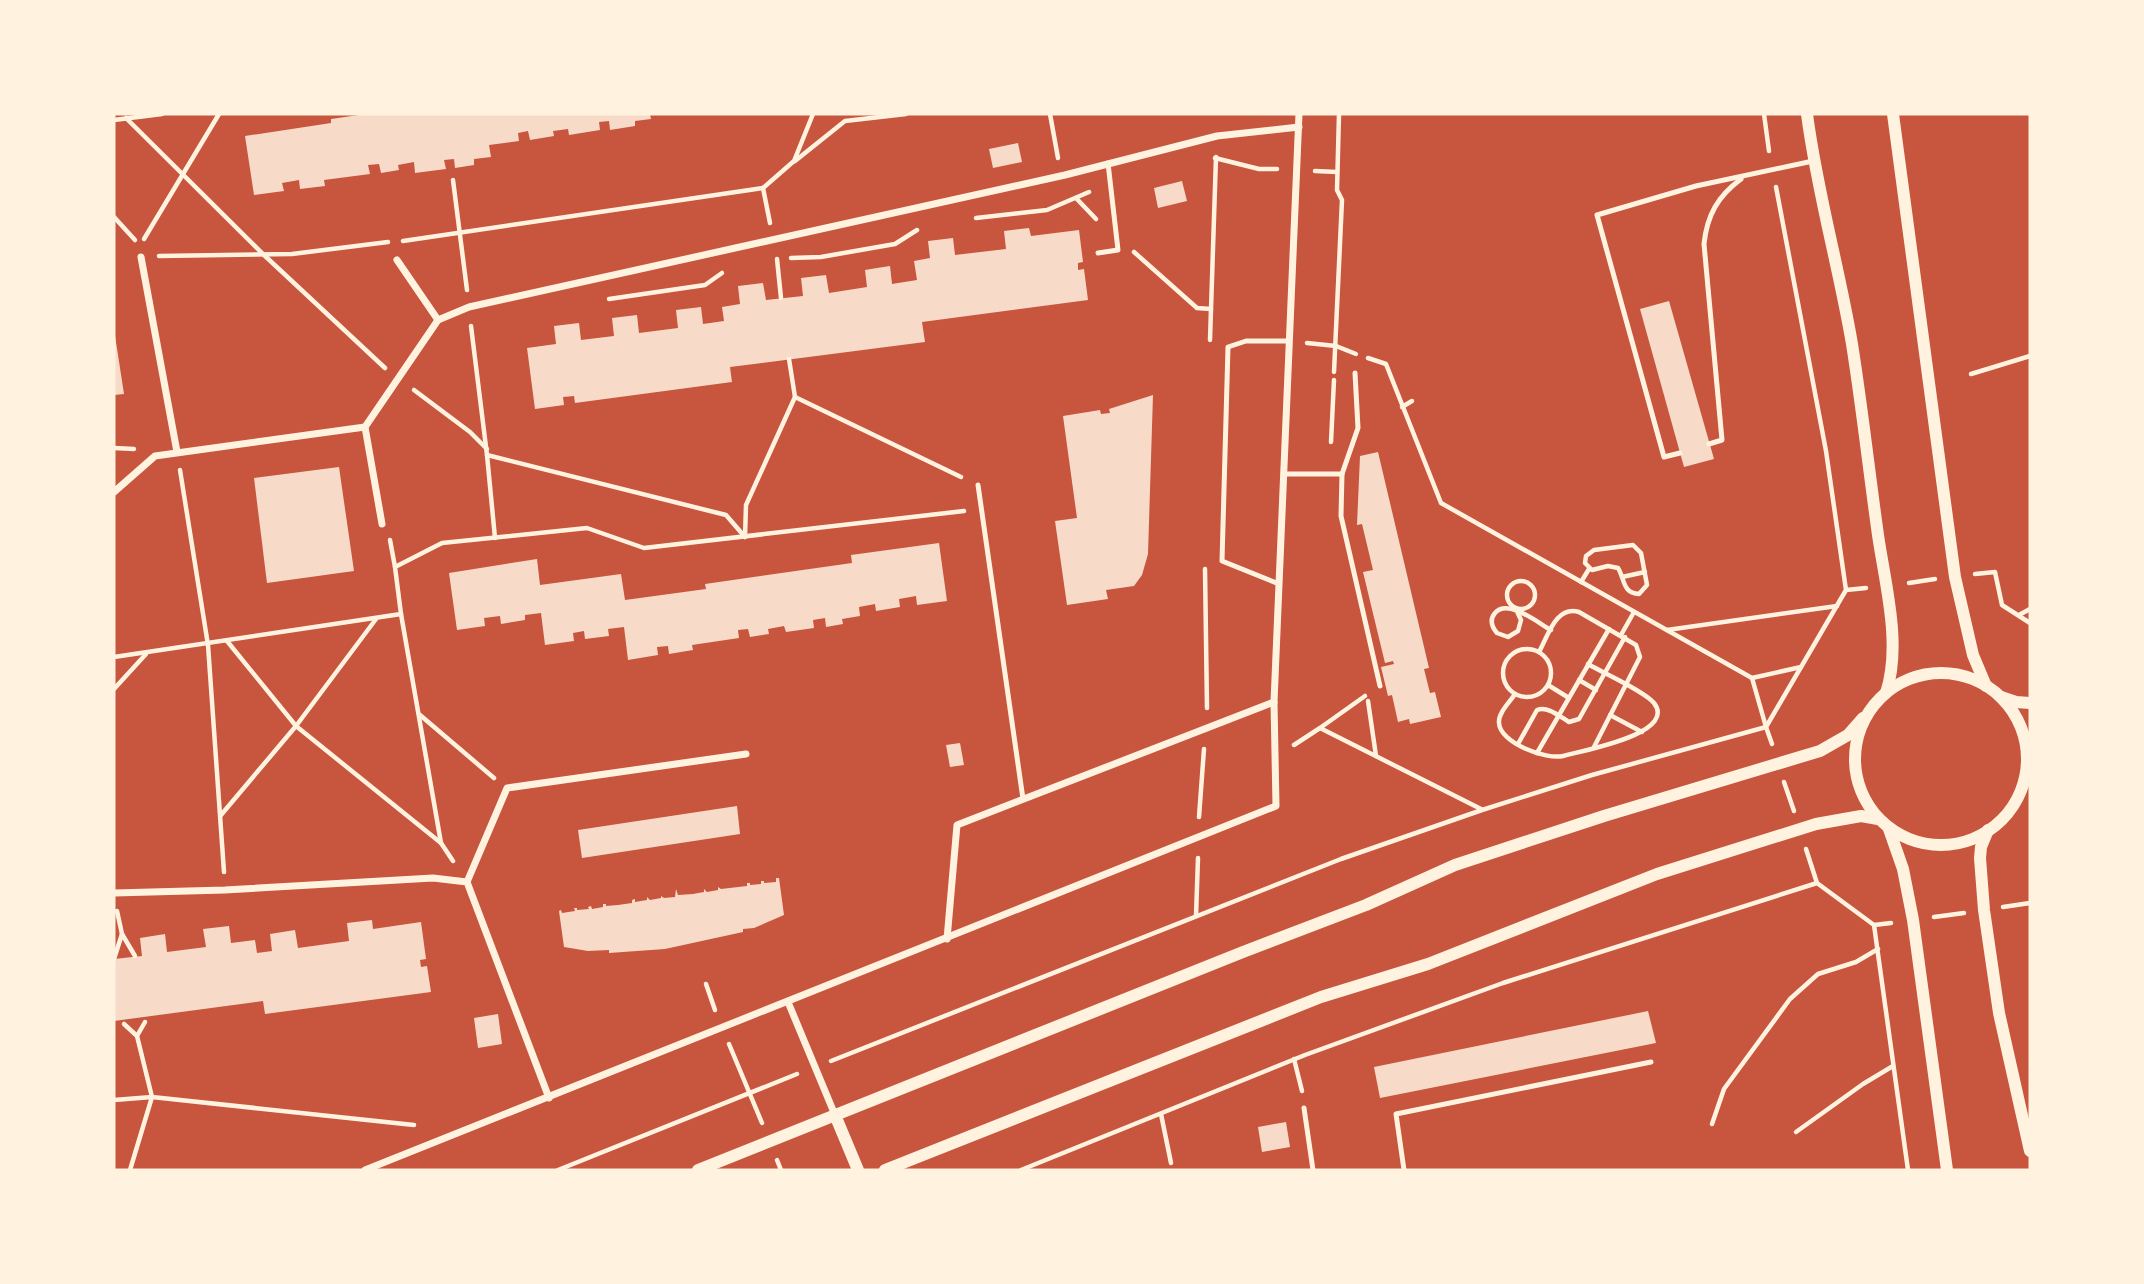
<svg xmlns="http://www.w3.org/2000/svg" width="2144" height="1284" font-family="'Sofia Sans Condensed',sans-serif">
  <rect width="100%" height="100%" fill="#c8553d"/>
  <g fill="#f7dbc8">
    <path d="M366,114H650L651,119L635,121V126L610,130L609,121L599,122L600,130L569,135L568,129L553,131L554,136L530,140L528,131L518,133L519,141L489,145L491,157L474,159V165L455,168L454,159L444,160L446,169L415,173L414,162L398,165L399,170L381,173L379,164L368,165L370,174L324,180L325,186L300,189L299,180L282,183L284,191L254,195L245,136L331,123V119Z"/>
    <path d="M1018,143L1022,162L993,168L989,149Z"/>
    <path d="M1182,181L1187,201L1158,208L1154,188Z"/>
    <path d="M1029,228L1031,236L1079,230L1083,262L1078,263V270L1084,269L1088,300L922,322L925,342L730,367L732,382L575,403L574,396L563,397L564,405L535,409L527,348L556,344L554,326L579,323L581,340L614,336L612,318L637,315L639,333L678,328L676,310L701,307L703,324L724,321L722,307L740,304L738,286L763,283L766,300L803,296L801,278L826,275L829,293L867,287L865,270L877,268L890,266L892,284L917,280L914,261L930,258L928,241L953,238L955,255L1006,249L1004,231Z"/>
    <path d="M1669,301L1714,459L1684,467L1640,309Z"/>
    <path d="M114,329L124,394L114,395Z"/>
    <path d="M1153,395L1148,554L1142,575L1134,586L1106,590L1108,599L1067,605L1055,521L1077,518L1063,416L1100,410L1101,414L1110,413L1109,409Z"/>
    <path d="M1378,452L1429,668L1424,669L1430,693L1435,692L1441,717L1410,724L1409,719L1398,722L1392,695L1388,696L1381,667L1394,664L1393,661L1385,663L1363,572L1373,570L1362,524L1357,525L1360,456Z"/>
    <path d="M339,467L354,571L267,583L254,478Z"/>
    <path d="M939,543L947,601L917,605L916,596L899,599L900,607L876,611L875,604L859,607L860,616L842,619L843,624L826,627L825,618L813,620L814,628L786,632L784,626L768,629L769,634L750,637L748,629L738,630L739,638L692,645L693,650L669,654L668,646L657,647L658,655L628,660L624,627L608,629L609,636L585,639L584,631L573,633L574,641L545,645L541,613L525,615V620L501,624L500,616L484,618L485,626L457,630L449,573L537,559L540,585L621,574L625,600L706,589L705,584L852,563L851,555Z"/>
    <path d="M960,743L964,765L950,767L946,745Z"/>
    <path d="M737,806L740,834L582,858L578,830Z"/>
    <path d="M776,878H779L784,915L754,928L743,929V932L665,949L609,953V950L588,951L564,947L559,911L561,910L562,913L575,911L574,908H577V910L589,909L588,907L591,906L592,909L603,907V904H606V906L618,905L632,903V900L635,899V902L647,900V897L650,900L661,898V896L664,898L675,897L676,889L678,895L693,894L704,892V889L707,892L718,890V887L721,889L747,886V883H750V885L761,884V881H764V883L776,882Z"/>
    <path d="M372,920L373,929L421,922L426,959L420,960L421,967L427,966L431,992L265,1014L263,1001L114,1021V959L142,956L140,938L165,934L167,952L206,947L203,929L229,926L231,943L255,940L257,953L272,951L270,934L295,930L298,948L349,941L347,923Z"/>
    <path d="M1648,1011L1656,1043L1380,1098L1374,1067Z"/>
    <path d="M498,1014L502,1044L478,1048L474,1018Z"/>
    <path d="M1286,1122L1290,1147L1262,1152L1258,1127Z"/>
  </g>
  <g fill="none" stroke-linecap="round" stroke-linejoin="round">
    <g stroke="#fff3e0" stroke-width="4.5">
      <path d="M1050,114L1058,158"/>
      <path d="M1764,114L1769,151"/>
      <path d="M126,118L264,255L385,368"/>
      <path d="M114,120L162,114"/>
      <path d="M1215,158L1259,169H1277"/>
      <path d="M795,161L845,121L906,114"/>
      <path d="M1315,171L1337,172"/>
      <path d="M453,180L467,290"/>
      <path d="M1076,198L1096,219"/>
      <path d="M114,217L135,240"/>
      <path d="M976,218L1047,210L1089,192"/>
      <path d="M770,223L763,188L794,161L813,114"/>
      <path d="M144,239L219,114"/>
      <path d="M403,241L763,188"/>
      <path d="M1134,252L1197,308L1211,309"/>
      <path d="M159,256L292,254L388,242"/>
      <path d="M791,258L821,257L895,244L917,230"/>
      <path d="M777,259L781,298"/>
      <path d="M609,299L705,285L722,273"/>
      <path d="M471,326L487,455L495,538"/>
      <path d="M1210,340L1216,157"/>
      <path d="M1307,343L1336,346L1356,354"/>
      <path d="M789,359L795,397"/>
      <path d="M1334,372L1342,200L1337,190L1339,114"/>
      <path d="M1971,374L2030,356"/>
      <path d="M414,390L470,432L487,449"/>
      <path d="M1402,407L1412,401"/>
      <path d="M1331,442L1334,380"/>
      <path d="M114,448L134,449"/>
      <path d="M487,455L726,515L745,537L746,505L795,397L961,477"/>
      <path d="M180,470L208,645L224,872"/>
      <path d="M390,540L395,567"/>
      <path d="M1633,545L1641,553L1647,585L1639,594C1622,593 1625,579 1618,568L1608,566L1592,570L1585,563L1586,556L1594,550Z"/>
      <path d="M1205,569L1207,708"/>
      <path d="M1975,574L1995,572L2002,605L2030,623"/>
      <path d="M1622,577L1645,572"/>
      <circle cx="1521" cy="595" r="14"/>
      <path d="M1581,582L1589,569"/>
      <path d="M1909,583L1935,579"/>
      <path d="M1846,590L1866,588"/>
      <path d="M1516,609L1521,620L1518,631L1508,637L1497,633C1492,627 1489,620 1495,613C1508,598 1538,623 1551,630"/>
      <path d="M401,614L441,843L453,861"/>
      <path d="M2019,615L2030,609"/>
      <path d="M1667,630L1837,606"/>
      <path d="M1621,635L1634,612"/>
      <path d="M227,641L296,726L441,843"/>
      <circle cx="1527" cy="673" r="24"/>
      <path d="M1539,652C1548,636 1556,605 1579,612L1636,645L1640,657L1594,747"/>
      <path d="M114,657L401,614L395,567L442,543L587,528L644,548L964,511"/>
      <path d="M1752,678L1801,667"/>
      <path d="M1579,680L1596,690"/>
      <path d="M1548,685L1569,698"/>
      <path d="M114,689L146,654"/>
      <path d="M1515,694C1510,702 1498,713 1499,723C1500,743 1546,760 1563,756C1580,751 1678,734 1654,703C1644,691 1603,673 1588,664"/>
      <path d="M1368,701L1376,756"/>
      <path d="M420,715L494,778"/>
      <path d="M1610,715L1642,732"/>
      <path d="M1320,728L1365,696"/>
      <path d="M1518,744L1537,710C1548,706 1559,716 1569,722L1579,719L1625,637"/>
      <path d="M1772,744L1766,727L1846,590L1826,451L1776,187"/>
      <path d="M1294,745L1320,728L1481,809"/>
      <path d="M1537,753L1609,629"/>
      <path d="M1784,782L1794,811"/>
      <path d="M221,815L296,726L376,619"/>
      <path d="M1199,817L1204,749"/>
      <path d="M1806,849L1817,883L1874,925L1891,923"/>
      <path d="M2003,907L2030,903"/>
      <path d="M117,911L122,934"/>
      <path d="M1196,916L1198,858"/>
      <path d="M1934,917L1964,913"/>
      <path d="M1874,925L1908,1170"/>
      <path d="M114,959L122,934L135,956"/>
      <path d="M706,984L715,1010"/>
      <path d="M124,1024L137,1036L152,1097L130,1170"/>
      <path d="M137,1036L145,1022"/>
      <path d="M729,1044L762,1123"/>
      <path d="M1294,1059L1302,1091"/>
      <path d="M831,1061L1341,859L1482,810L1592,775L1766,727L1752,678L1441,503L1386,364L1368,358"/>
      <path d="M114,1100L152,1097L414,1125"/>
      <path d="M1161,1114L1171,1163"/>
      <path d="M1712,1124L1724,1089L1790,999L1818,974L1856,962L1878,949"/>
      <path d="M1796,1132L1863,1084L1893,1066"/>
      <path d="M777,1160L781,1170"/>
      <path d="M558,1170L797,1074"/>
      <path d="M1021,1170L1305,1055L1503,983L1817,883"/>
    </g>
    <g stroke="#fff3e0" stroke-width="5">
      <path d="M1098,253L1118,250L1108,163"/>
      <path d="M1355,373L1358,428L1342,474L1341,516L1380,686"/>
      <path d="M1709,444L1722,440L1704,244C1707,215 1718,196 1741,179"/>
      <path d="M1680,453L1664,457L1597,215L1696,186L1813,161"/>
      <path d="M1284,474H1342"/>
      <path d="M978,485L1023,799"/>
      <path d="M1279,584L1222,561L1228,347L1246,341H1289"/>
      <path d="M1304,1108L1313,1170"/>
      <path d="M1404,1170L1396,1114L1651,1062"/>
    </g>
    <g stroke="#fff3e0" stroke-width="7">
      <path d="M141,257L177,452"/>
      <path d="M397,260L438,320"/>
      <path d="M365,427L382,524"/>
      <path d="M114,492L155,456L365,427L438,320L469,307L1065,175L1217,136L1299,127"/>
      <path d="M467,882L507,788L746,754"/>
      <path d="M114,893L225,890L433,878L467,882L549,1098"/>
      <path d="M947,939L957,825L1274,702"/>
      <path d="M788,1002L835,1115"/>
      <path d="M365,1170L1276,806L1274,702L1299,114"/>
    </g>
    <g stroke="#fff3e0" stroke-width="12">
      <path d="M1807,114C1817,192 1839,267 1852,344C1862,407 1869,471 1878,535C1885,584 1902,644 1886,693"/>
      <path d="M1893,114L1955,577L1973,655L1986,686"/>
      <circle cx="1941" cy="759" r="86"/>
      <path d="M2001,697L2016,702L2030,703"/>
      <path d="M1889,829L1903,869L1913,920L1947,1170"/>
      <path d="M1988,830L1981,847L1980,858L1984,910L1999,1013L2030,1151"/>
      <path d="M835,1115L858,1170"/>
      <path d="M698,1170L1243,952L1366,905L1455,865L1604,816L1820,751L1848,735L1863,718"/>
      <path d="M885,1170L1321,997L1428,964L1657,874L1816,824L1861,816L1878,819"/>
    </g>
  </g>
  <rect width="2144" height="1284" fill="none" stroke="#fff3e0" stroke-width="231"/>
</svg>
